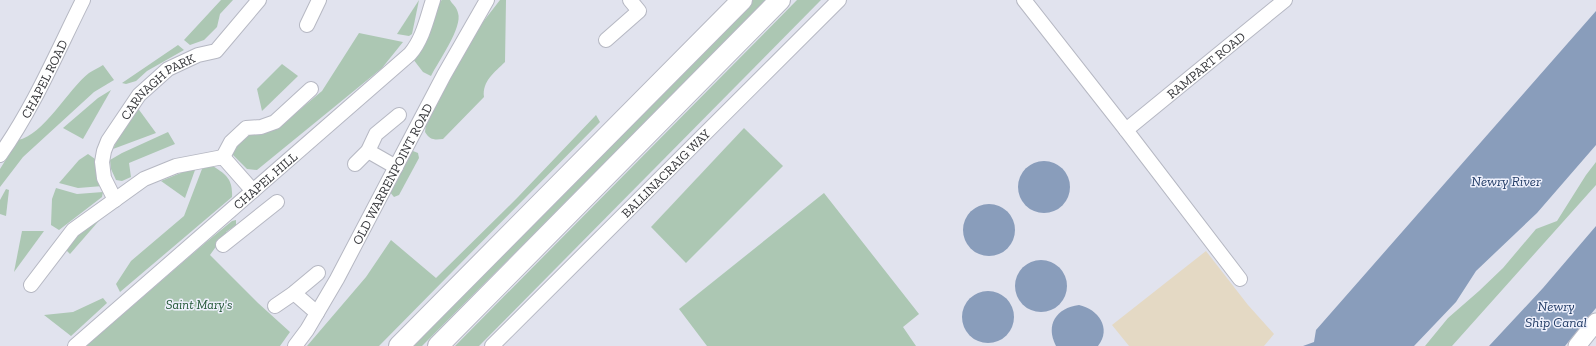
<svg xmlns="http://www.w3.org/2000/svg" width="1596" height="346" font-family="'Zilla Slab',serif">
  <rect width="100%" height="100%" fill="#e1e3ee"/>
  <path fill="#e4d9c4" d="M1206,251L1248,305L1274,334L1264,346H1129L1112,325Z"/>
  <g fill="#acc7b3">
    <path d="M221,0H233L220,14L217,27L204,40L190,45L184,40Z"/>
    <path d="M419,0L412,34L409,36L397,34Z"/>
    <path d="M442,0H450C452,4 457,7 458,13C463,27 438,62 431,76L423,72L413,59L439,2Z"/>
    <path d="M500,0H506L505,62C495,72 482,81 484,97L443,139C434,140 430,140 425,132L426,123L476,31Z"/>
    <path d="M753,0H767L422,346H408Z"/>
    <path d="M797,0H821L479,346H455Z"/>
    <path d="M359,33L403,42L382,68L257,170L247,169L230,152L248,133L263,134L278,128L322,91Z"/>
    <path d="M178,45L184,50L147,71L136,81L126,84L122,83Z"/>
    <path d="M282,64L298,76L262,111L257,89Z"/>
    <path d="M103,65L114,80L94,92L23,157L0,187V169L18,140C43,136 69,88 89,73C93,70 99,68 103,65Z"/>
    <path d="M111,90L83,139L63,128L98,98Z"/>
    <path d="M137,107L156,133L113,149L121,132Z"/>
    <path d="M596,115L600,122L379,346H307L366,277L391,240L436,278L518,197Z"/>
    <path d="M744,128L783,166L686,263L651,227Z"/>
    <path d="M168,132L175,144L129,163L131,177L122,181L116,180L111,169L110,160L122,153Z"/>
    <path d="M413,151L418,153L419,158L399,195L394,197L389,191L409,153Z"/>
    <path d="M88,154L95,159L103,186L78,188L59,183L79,160Z"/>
    <path d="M1596,162V185L1452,346H1425L1448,318L1479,291L1503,268L1536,229L1557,221L1586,175Z"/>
    <path d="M211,165C226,174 233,179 232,197L120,292L116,284L131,261L184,216L202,169Z"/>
    <path d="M193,168L195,170L185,198L161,181Z"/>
    <path d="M56,188L77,194L103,192L102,197L59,230L51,225L52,199Z"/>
    <path d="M6,189L9,190L6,216L0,214V200Z"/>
    <path d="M824,193L919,314L903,327L916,346H707L679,309Z"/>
    <path d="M110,208L70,254L66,250L76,232Z"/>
    <path d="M236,220V225L226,232L227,236L215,248L210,255L258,303L290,332L280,346H86L204,244L232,221Z"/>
    <path d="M22,231H44L14,272Z"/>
    <path d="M103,298L107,303L71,336L44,315L73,312Z"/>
  </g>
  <g fill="#899dbb">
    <path d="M1596,11V145L1537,213L1476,271L1456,302L1414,346H1303L1314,342L1316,330Z"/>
    <circle cx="1044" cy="187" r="26"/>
    <circle cx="989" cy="230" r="26"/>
    <path d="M1596,226V308L1565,346H1489L1543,288Z"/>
    <circle cx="1041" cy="286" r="26"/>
    <circle cx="988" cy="317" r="26"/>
    <path d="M1079,305C1098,309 1112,328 1098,346H1056C1045,325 1056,308 1079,305Z"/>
  </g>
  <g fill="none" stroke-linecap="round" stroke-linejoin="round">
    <defs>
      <g id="minor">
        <path d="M1024,0L1126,130L1240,279"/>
        <path d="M307,25L319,0"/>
        <path d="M606,40L639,11L630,0"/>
        <path id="s1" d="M1126,130L1285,0"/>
        <path d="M368,151L396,167"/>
        <path id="s2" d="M0,155C34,107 57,52 83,0"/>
        <path d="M223,157L231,142L246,128L261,127L275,122L311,89"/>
        <path d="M355,164L368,151L376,134L399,115"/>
        <path id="s3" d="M115,200L104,178L102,162L104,151L108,141L139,95L168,69L198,55L216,51L259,0"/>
        <path d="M223,245L277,202"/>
        <path d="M31,285L73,230L144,179L176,166L223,157L253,191"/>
        <path d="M294,293L317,313"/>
        <path d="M275,306L294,293L318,273"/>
        <path id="s4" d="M75,346L410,54C423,39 427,18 433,0"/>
        <path id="s5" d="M295,346L307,330L337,279L444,75L487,0"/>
        <path id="s6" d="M492,346L839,0"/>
      </g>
      <path id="major" d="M1577,346L1596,322"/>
      <g id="highway">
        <path d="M399,346L742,0"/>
        <path d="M438,346L780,0"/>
      </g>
    </defs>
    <use href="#minor" stroke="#b6b8c3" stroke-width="16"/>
    <use href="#major" stroke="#b6b8c3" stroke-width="19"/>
    <use href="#highway" stroke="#b6b8c3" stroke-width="22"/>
    <use href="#minor" stroke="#fff" stroke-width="14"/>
    <use href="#major" stroke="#fff" stroke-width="17"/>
    <use href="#highway" stroke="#fff" stroke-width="20"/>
  </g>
  <g text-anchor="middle" stroke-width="3" stroke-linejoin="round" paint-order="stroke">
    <g font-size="13" fill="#35363a" stroke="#eef0fc">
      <text dy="5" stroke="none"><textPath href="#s1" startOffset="103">RAMPART ROAD</textPath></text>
      <text dy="5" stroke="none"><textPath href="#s2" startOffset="88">CHAPEL ROAD</textPath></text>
      <text dy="5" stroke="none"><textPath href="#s3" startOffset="138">CARNAGH PARK</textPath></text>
      <text dy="5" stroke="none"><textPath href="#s6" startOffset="245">BALLINACRAIG WAY</textPath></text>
      <text dy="5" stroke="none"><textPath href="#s5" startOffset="198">OLD WARRENPOINT ROAD</textPath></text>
      <text dy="5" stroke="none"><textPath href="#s4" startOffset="252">CHAPEL HILL</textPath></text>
    </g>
    <g font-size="13" font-style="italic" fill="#205534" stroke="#eef0fc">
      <text x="199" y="309">Saint Mary's</text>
    </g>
    <g font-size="14" font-style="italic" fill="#223c66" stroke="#eef0fc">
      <text x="1506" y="186">Newry River</text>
      <text x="1556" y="311">Newry<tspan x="1556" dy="16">Ship Canal</tspan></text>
    </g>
  </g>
</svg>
